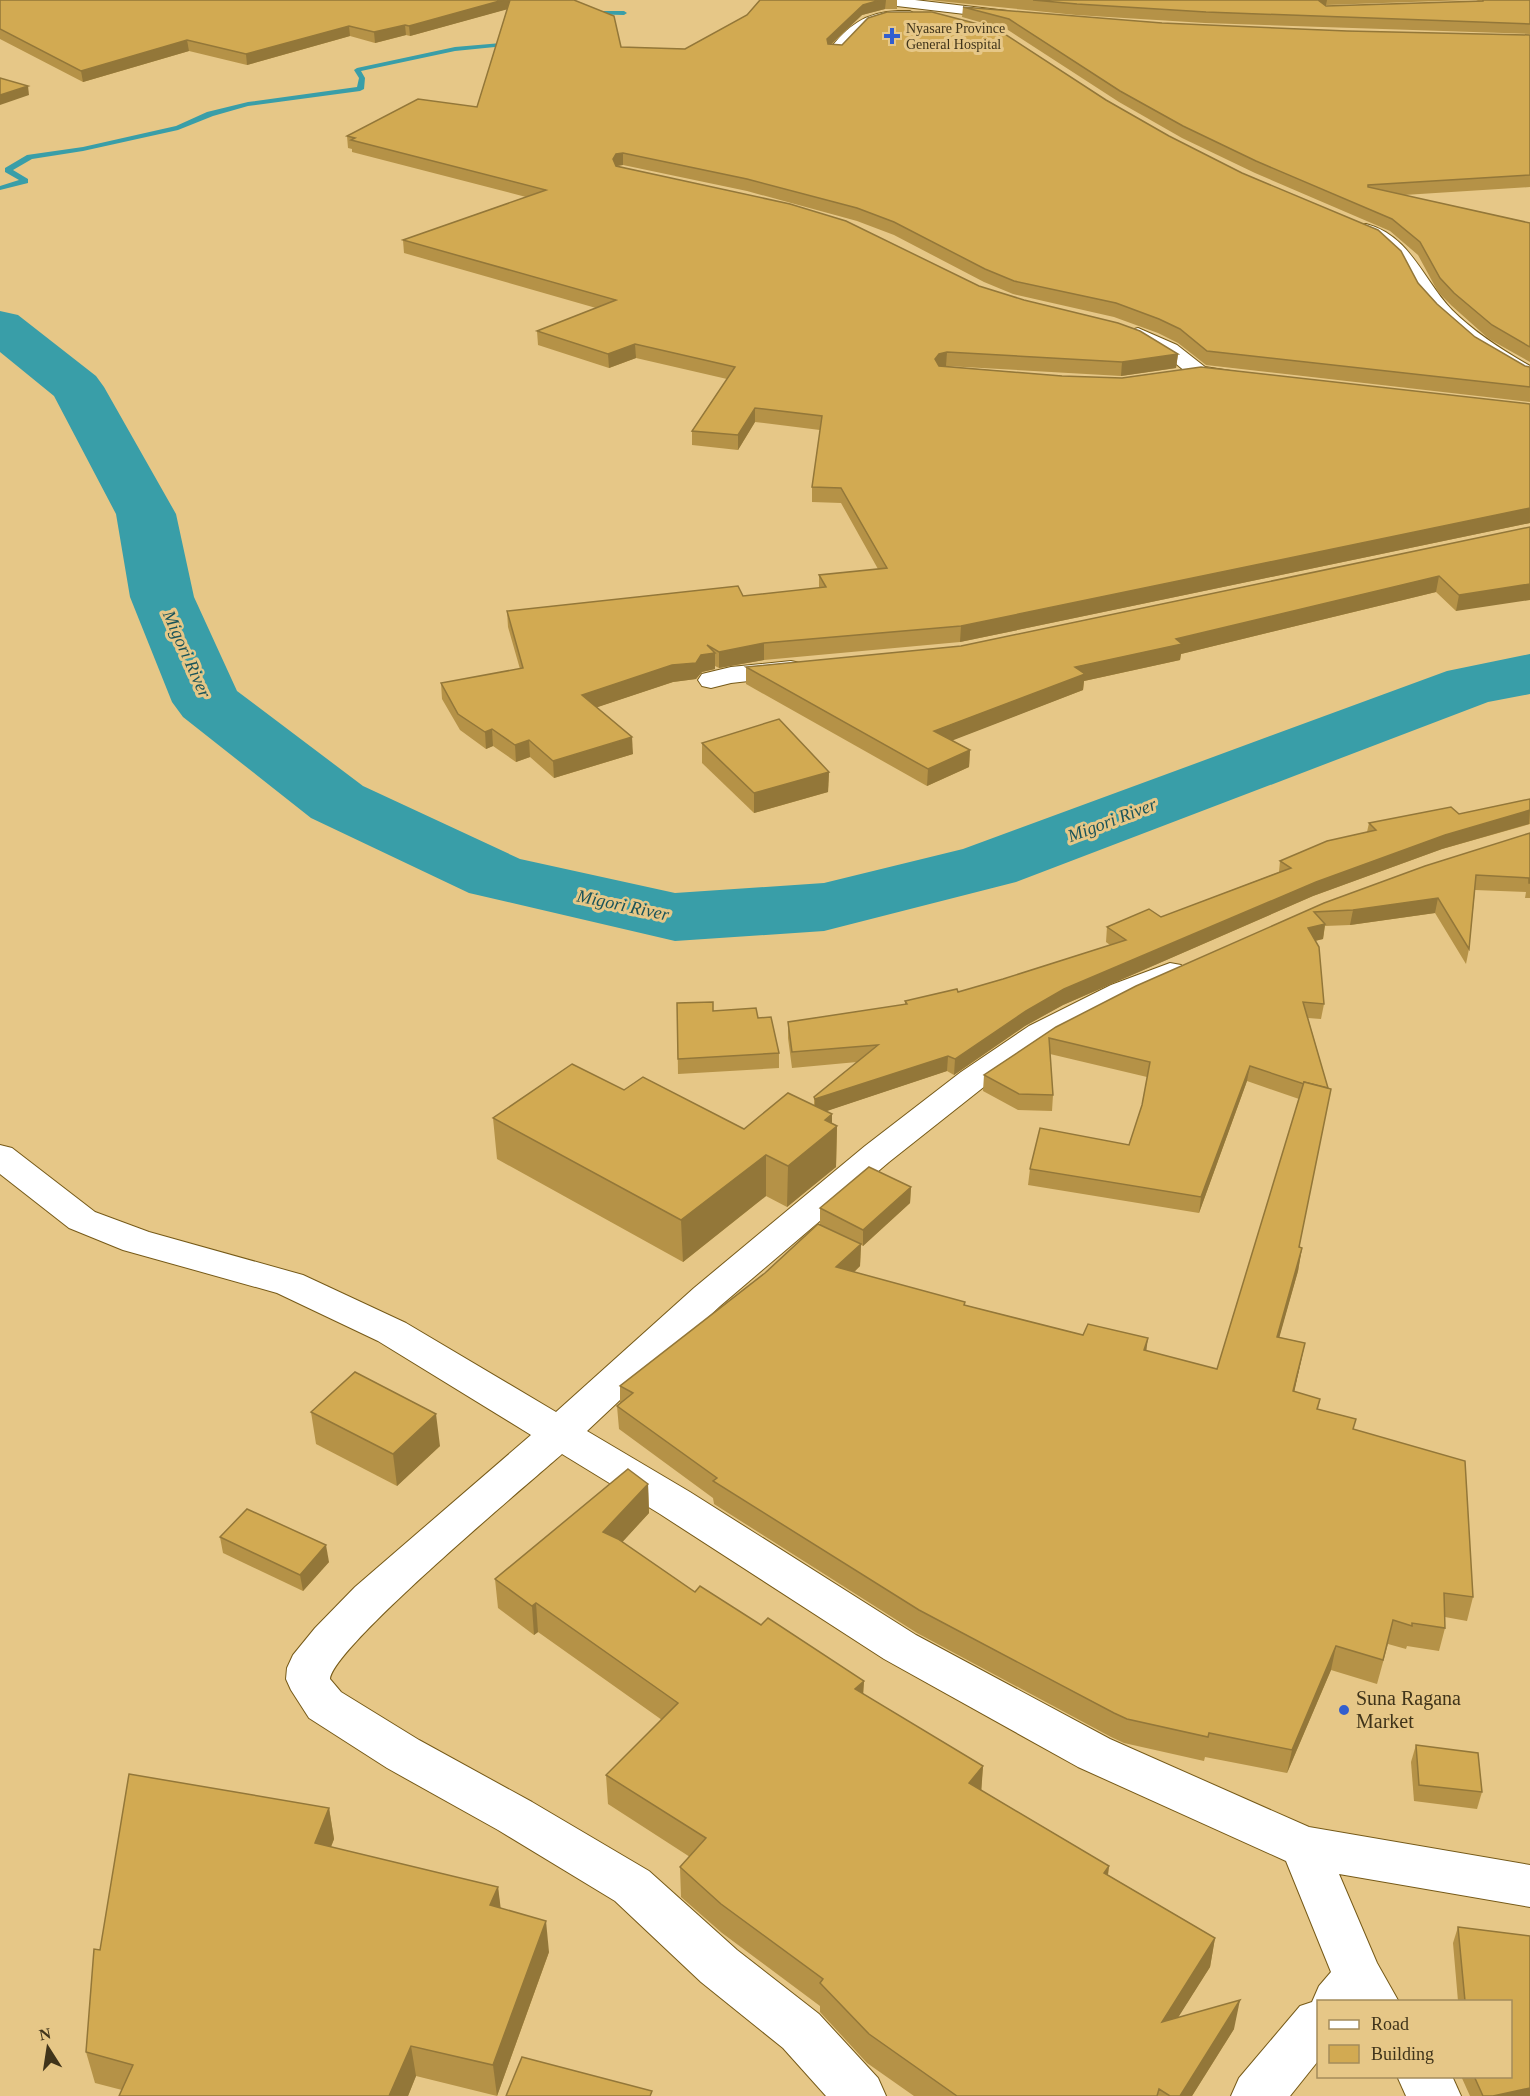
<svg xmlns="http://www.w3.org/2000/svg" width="1530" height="2096" font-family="Georgia,serif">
  <rect width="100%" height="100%" fill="#e6c787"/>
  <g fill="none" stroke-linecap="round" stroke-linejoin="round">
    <g fill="#399ea8" fill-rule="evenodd">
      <path d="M585,11H624L627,13L624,15L583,14Z"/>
      <path d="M514,42L516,45L455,51L361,71L365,78L364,89L360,91L248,106L213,116L178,130L83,151L32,159L13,170L28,179V183L0,190V186L19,180L5,172V168L27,155L83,147L176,126L207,112L248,102L357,87L359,78L354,70L357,68L455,47Z"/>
    </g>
    <path fill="#399ea8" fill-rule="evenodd" d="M0,311L18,315L96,376L104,387L176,514L194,597L237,691L363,786L520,859L675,893L824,883L963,849L1447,671L1530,654V694L1488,702L1016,882L824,931L675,941L469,893L311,818L183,717L172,702L130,597L116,514L54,396L0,352Z"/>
    <defs>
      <g id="street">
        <path d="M898,11H910L917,15C908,24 888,17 876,22C861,29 852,44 840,54H830L828,51C848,26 865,12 898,11Z"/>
        <path d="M1366,224C1410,235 1423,280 1452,310C1474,332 1502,350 1530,366V380C1498,372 1448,331 1427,305C1415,291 1408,274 1396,260C1386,247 1363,238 1357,229L1360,225Z"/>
        <path d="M1138,328L1177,345L1205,367L1243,373L1246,377L1243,381L1236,383L1192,377L1163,353L1131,338L1128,334L1131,330Z"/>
        <path d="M791,661L800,663L804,669L800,675L731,683L711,688L702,686L698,680L702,674L731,667Z"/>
        <path d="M1170,963L1181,965L1186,972L1181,979L1133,999L1053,1040L985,1086L889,1162L720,1306L587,1431L690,1492L916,1635L1110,1739L1309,1827L1530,1865V1907L1339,1874L1377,1963L1399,2002H1318V2061L1290,2096H1231L1239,2078L1300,2006L1312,2002L1319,1986L1331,1972L1286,1861L1078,1767L884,1659L660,1514L562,1454C527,1485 333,1647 330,1679L341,1692L419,1740L532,1802L649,1871L737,1950L819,2014L878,2078L886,2096H826L783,2048L701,1982L615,1901L498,1830L387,1768L309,1718L291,1690L286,1679L287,1668L293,1655L315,1628L355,1587L531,1435L378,1341L277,1293L123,1250L69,1228L0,1174V1145L12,1148L95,1212L149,1232L303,1275L406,1323L556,1412L694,1288L865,1146L961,1072L1029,1026L1111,985Z"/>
        <path d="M1397,2076H1452L1461,2096H1406Z"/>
      </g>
      <path id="secondary" d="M873,0H915L1007,11L1014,15L1007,19L880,4Z"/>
    </defs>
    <use href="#street" stroke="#765a18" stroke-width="2"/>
    <use href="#secondary" stroke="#765a18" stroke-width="2"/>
    <use href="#street" fill="#fff" fill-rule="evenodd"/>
    <use href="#secondary" fill="#fff" fill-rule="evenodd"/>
  </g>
  <g fill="#b59247">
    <path d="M0,0H574L621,47L685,49L747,15L760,0H897V9H885L862,15L832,44L1106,100L1418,283L1437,304L1475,337L1525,366L1530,367V402L1206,365L1178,343L1158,333L1114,317L1013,294L984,282L894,235L857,221L747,191L623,165L616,166L979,286L1178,354L1176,368L1121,376L946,366H943L1062,376L1530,404V523L960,642L764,660L719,668L715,666V669L702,672L696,679L673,682L597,707L633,754L554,778L530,757L516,762L493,746L486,749L460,730L442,699L441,683L520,669L508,627L507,611L743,596L819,588V575L878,569L841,503L812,502V487L820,430L755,422L738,450L692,445V431L727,379L636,358L609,368L538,345L537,331L596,308L404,253L403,240L526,197L352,152V149L348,148L347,136L477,107L507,9L410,36L406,35L375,43L350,36L247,65L189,51L83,82L0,39Z"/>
    <path d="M929,0H1468L1326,5H1325L1326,6L1478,1L1476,0H1530V34L1205,23L1076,15Z"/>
    <path d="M963,7L1162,23L1347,31L1530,35V187L1404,195L1530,223V362L1489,339L1452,306L1438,292L1418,255L1390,231L1255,173L1182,138L1119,102L1008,30L962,17Z"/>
    <path d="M1530,527L1456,611L1436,592L1181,654L1180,660L1084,681L1083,690L952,740L970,750L969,767L927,786L746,684V667L961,646Z"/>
    <path d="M702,743L829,772L828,792L754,813L702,763Z"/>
    <path d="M1530,799V824L1442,849L1313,896L1063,1005L1025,1026L954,1075L947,1071L826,1111L832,1123L837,1126L836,1167L787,1207L766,1196L683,1262L497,1159L493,1118L744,1129L814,1105V1097L857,1062L792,1068L788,1038V1022L905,1005V1001L958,992L1003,979L1110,945L1106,942L1107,927L1161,917L1279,872L1280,861L1367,832L1369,823L1459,814Z"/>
    <path d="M1530,833V898H1525L1526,892L1475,890L1469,949L1466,964L1435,913L1350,925L1325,926L1323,939L1315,941L1324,1004L1321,1019L1308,1018L1328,1088L1331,1089L1299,1247L1302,1248L1298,1271L1279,1337L1305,1343L1294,1392L1320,1399L1318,1409L1356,1419L1353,1429L1473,1597L1467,1621L1445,1617V1628L1439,1651L1407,1646L1406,1649L1388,1644L1377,1684L1331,1670L1287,1773L1205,1757L1204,1761L1124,1743L1111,1737L917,1633L714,1504L713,1498L619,1429L617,1406L620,1403V1386L765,1273L820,1224V1208L911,1187L910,1203L863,1246L861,1245L860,1266L854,1272L965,1305L1217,1369L1299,1099L1247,1081L1199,1213L1028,1185L1030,1169L1129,1145L1142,1105L1147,1077L1050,1054L1053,1095L1052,1111L1018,1110L983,1091L984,1075L1056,1027L1324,903Z"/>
    <path d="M677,1003L713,1011L758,1018L779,1053V1068L678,1074Z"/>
    <path d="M311,1412L440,1446L397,1486L316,1444Z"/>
    <path d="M648,1484L649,1513L622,1542L695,1592L761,1625L864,1681L863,1694L983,1766L981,1790L1109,1866L1108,1875L1215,1938L1210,1967L1178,2017L1234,2029L1192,2096H914L867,2063L820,2012V2006L722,1933L681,1897L680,1867L690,1857L608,1804L606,1775L662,1720L538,1632L534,1635L498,1608L495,1579Z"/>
    <path d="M220,1537L329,1562L303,1591L223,1553Z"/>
    <path d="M1416,1745L1482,1792L1477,1809L1414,1801L1411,1762Z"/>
    <path d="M329,1808L334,1839L331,1847L498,1887L500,1908L549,1952L497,2096L416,2076L408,2096H119L122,2090L95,2083L86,2052L100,1950Z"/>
    <path d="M1458,1927L1530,1936V2096H1470L1461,2076H1510V2001H1458L1453,1943Z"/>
  </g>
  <g fill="#937739">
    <path d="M503,0H511L512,8L410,36L409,26Z"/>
    <path d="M880,0H886L885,9L862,15L826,49L827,39L863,5Z"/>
    <path d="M1318,0H1327L1326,5L1317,10Z"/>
    <path d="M405,25L406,35L375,43L374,32Z"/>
    <path d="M349,26L350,36L247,65L246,54Z"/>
    <path d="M187,40L189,51L83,82L81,71Z"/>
    <path d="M28,86L29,95L0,105V95Z"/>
    <path d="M623,153V165L617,166L613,171V159L616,154Z"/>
    <path d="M635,344L636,358L609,368L608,354Z"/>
    <path d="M947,352L946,366L938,368L935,359L939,354Z"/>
    <path d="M1178,354L1176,368L1121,376L1122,362Z"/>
    <path d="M755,408V422L738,450V435Z"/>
    <path d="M1530,508V523L960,642L961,626Z"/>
    <path d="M1439,576L1436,592L1181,654L1180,660L1084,681L1083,690L933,748L934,731L1075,667L1176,639Z"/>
    <path d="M1530,584V600L1456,611L1459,595Z"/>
    <path d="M764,643V660L719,668V652Z"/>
    <path d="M715,653V669L702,672L696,679L673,682L583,712L582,695L701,655Z"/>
    <path d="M492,729L493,746L486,749L485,732Z"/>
    <path d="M632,737L633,754L554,778L553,761Z"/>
    <path d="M529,740L530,757L516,762L515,745Z"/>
    <path d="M970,750L969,767L927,786L928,769Z"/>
    <path d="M829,772L828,792L754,813V793Z"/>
    <path d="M1530,810L1529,824L1442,849L1313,896L1063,1005L1025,1026L954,1075L955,1059L1026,1011L1064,989L1316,882L1445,835Z"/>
    <path d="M1438,898L1435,913L1350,925L1353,910Z"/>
    <path d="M1325,924L1323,939L1305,943L1308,928Z"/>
    <path d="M948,1056L947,1071L815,1115V1099Z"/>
    <path d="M1250,1066L1247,1081L1199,1213L1201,1197Z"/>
    <path d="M832,1114V1130L837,1126L836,1167L787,1207L788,1166L825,1120Z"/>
    <path d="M766,1155V1196L683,1262L681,1220Z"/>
    <path d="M911,1187L910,1203L863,1246V1230Z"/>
    <path d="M861,1244L860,1266L836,1290V1267Z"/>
    <path d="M1302,1248L1298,1271L1273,1360L1277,1337Z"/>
    <path d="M1148,1338L1145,1361L1144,1350Z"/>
    <path d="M1305,1343L1300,1366L1289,1415L1293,1391Z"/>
    <path d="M436,1414L440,1446L397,1486L393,1454Z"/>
    <path d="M648,1484L649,1513L605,1561L603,1532Z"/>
    <path d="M326,1545L329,1562L303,1591L300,1575Z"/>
    <path d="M536,1603L538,1632L534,1635L532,1606Z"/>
    <path d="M1336,1646L1331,1670L1287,1773L1292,1750Z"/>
    <path d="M864,1681L862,1710L855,1689Z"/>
    <path d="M983,1766L981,1795L969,1783Z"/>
    <path d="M329,1808L334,1839L320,1874L315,1843Z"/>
    <path d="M1109,1866L1105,1895L1104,1873Z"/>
    <path d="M498,1887L502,1918L490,1905Z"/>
    <path d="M546,1921L549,1952L497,2096L493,2065Z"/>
    <path d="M1215,1938L1210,1967L1157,2051L1162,2022Z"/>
    <path d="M1240,2000L1234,2029L1192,2096H1180Z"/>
    <path d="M411,2046L416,2076L408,2096H389Z"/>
    <path d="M1530,2088V2096H1493Z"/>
  </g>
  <g fill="#d2aa52" stroke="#937739" stroke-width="1.5">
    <path d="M0,0H503L409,26L405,25L374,32L349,26L246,54L187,40L81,71L0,29Z"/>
    <path d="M510,0H574L614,16L621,47L685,49L747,15L760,0H880L863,5L827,39L828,44L842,45L868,18L887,12H932L997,29L1106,100L1169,136L1242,173L1378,230L1401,251L1418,283L1437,304L1475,337L1525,366L1530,367V387L1207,351L1180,329L1159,319L1116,303L1014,281L985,269L894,222L857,208L747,179L623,153L616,154L613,159L616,166L790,204L846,221L979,286L1024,300L1118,323L1140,331L1178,354L1122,362L947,352L939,354L935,359L939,366L1062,376L1122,378L1201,367L1530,404V508L961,626L764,643L719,652L707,645L715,653L701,655L696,663L672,665L582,695L632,737L553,761L529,740L515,745L492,729L485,732L458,714L441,683L523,668L507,611L738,586L743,596L826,587L819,575L887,568L841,488L812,487L822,416L755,408L738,435L692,431L735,367L635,344L608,354L537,331L616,300L403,240L546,190L351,140L355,138L347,136L418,99L477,107Z"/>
    <path d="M1033,0H1318L1326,6L1483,1V0H1530V24L1206,12L1077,4Z"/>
    <path d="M963,7L1162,23L1347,31L1530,35V175L1368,185V187L1530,223V347L1492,325L1454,293L1440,278L1420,242L1392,219L1256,161L1183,126L1120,91L1009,19Z"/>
    <path d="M0,78L28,86L0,95Z"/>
    <path d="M1530,527V584L1459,595L1439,576L1176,639L1182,644L1075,667L1085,674L934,731L970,750L928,769L746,667L961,646Z"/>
    <path d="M779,719L829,772L754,793L702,743Z"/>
    <path d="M1530,799V810L1445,835L1316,882L1064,989L1026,1011L955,1059L948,1056L815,1099L814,1097L878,1045L792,1052L788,1022L907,1004L905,1001L957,989L958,992L1003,979L1126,940L1107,927L1149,909L1161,917L1291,868L1280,861L1327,841L1376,830L1369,823L1451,807L1459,814Z"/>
    <path d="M1530,833V883H1529V878L1476,875L1469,949L1438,898L1353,910L1314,912L1325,924L1308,928L1319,947L1324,1004L1303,1002L1328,1088L1304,1082V1084L1250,1066L1201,1197L1030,1169L1040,1128L1129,1145L1142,1105L1150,1062L1049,1038L1053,1095L1019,1094L984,1075L1056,1027L1136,986L1324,903L1425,866Z"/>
    <path d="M713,1002V1011L756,1008L758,1018L771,1017L779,1053L678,1059L677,1003Z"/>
    <path d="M572,1064L624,1090L643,1077L744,1129L788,1093L832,1114L825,1120L837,1126L788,1166L766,1155L681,1220L493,1118Z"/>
    <path d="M1304,1082L1331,1089L1299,1247L1302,1248L1277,1337L1305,1343L1293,1391L1320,1399L1317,1409L1356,1419L1353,1429L1465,1461L1473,1597L1444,1593L1445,1628L1412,1623V1626L1393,1620L1383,1660L1336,1646L1292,1750L1209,1733L1208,1737L1127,1719L1114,1713L919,1610L713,1481L717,1478L617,1406L633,1393L620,1386L765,1273L818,1224L861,1244L836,1267L965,1302L964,1305L1083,1335L1088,1324L1148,1338L1144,1350L1217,1369Z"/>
    <path d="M869,1167L911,1187L863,1230L820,1208Z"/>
    <path d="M355,1372L436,1414L393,1454L311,1412Z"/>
    <path d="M628,1469L648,1484L603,1532L618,1539L695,1592L700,1586L761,1625L768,1618L864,1681L855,1689L983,1766L969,1783L1109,1866L1104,1873L1215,1938L1162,2022L1240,2000L1180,2096H1170L1159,2089L1157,2096H957L869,2034L820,1983L823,1979L721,1904L680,1867L706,1838L606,1775L678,1703L536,1603L532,1606L495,1579Z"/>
    <path d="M247,1509L326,1545L300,1575L220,1537Z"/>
    <path d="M1416,1745L1478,1753L1482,1792L1419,1785Z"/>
    <path d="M129,1774L329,1808L315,1843L498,1887L490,1905L546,1921L493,2065L411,2046L389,2096H119L133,2065L86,2052L94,1949L100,1950Z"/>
    <path d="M1458,1927L1530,1936V2088L1493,2096H1483L1474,2076H1510V2001H1465Z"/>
    <path d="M522,2057L652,2091L650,2096H506Z"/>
  </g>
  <g fill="#325ece" stroke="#e6c787" stroke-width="2">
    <path d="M889 27h6v6h6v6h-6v6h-6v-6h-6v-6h6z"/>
    <circle cx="1344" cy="1710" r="6"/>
  </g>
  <g text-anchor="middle" stroke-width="6" stroke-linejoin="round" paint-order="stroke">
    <g font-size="14" fill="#40341a" stroke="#e6c787" text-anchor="start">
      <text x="906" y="33">Nyasare Province<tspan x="906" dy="16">General Hospital</tspan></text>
    </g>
    <g font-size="18" font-style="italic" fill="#1a5359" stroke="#e6c787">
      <text transform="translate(187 654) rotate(66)" y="6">Migori River</text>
      <text transform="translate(1112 820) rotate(-21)" y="6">Migori River</text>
      <text transform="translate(623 905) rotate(12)" y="6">Migori River</text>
    </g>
    <g font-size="20" fill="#40341a" stroke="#e6c787" text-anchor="start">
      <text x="1356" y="1705">Suna Ragana<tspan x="1356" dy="23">Market</tspan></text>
    </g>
  </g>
  <rect x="1317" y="2000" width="195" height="78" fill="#e6c787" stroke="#a48c5b" stroke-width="1.5"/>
  <rect x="1329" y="2020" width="30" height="9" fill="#ffffff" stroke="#a48c5b" stroke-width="1.5"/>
  <text x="1371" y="2030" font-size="18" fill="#40341a">Road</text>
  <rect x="1329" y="2045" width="30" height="18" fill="#d2aa52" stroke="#a48c5b" stroke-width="1.5"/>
  <text x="1371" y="2060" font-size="18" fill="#40341a">Building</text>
  <g transform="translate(48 2048) rotate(348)" stroke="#e6c787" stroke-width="4.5" paint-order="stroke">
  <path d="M0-4.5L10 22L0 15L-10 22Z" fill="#40341a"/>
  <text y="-9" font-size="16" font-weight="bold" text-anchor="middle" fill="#40341a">N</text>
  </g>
</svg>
